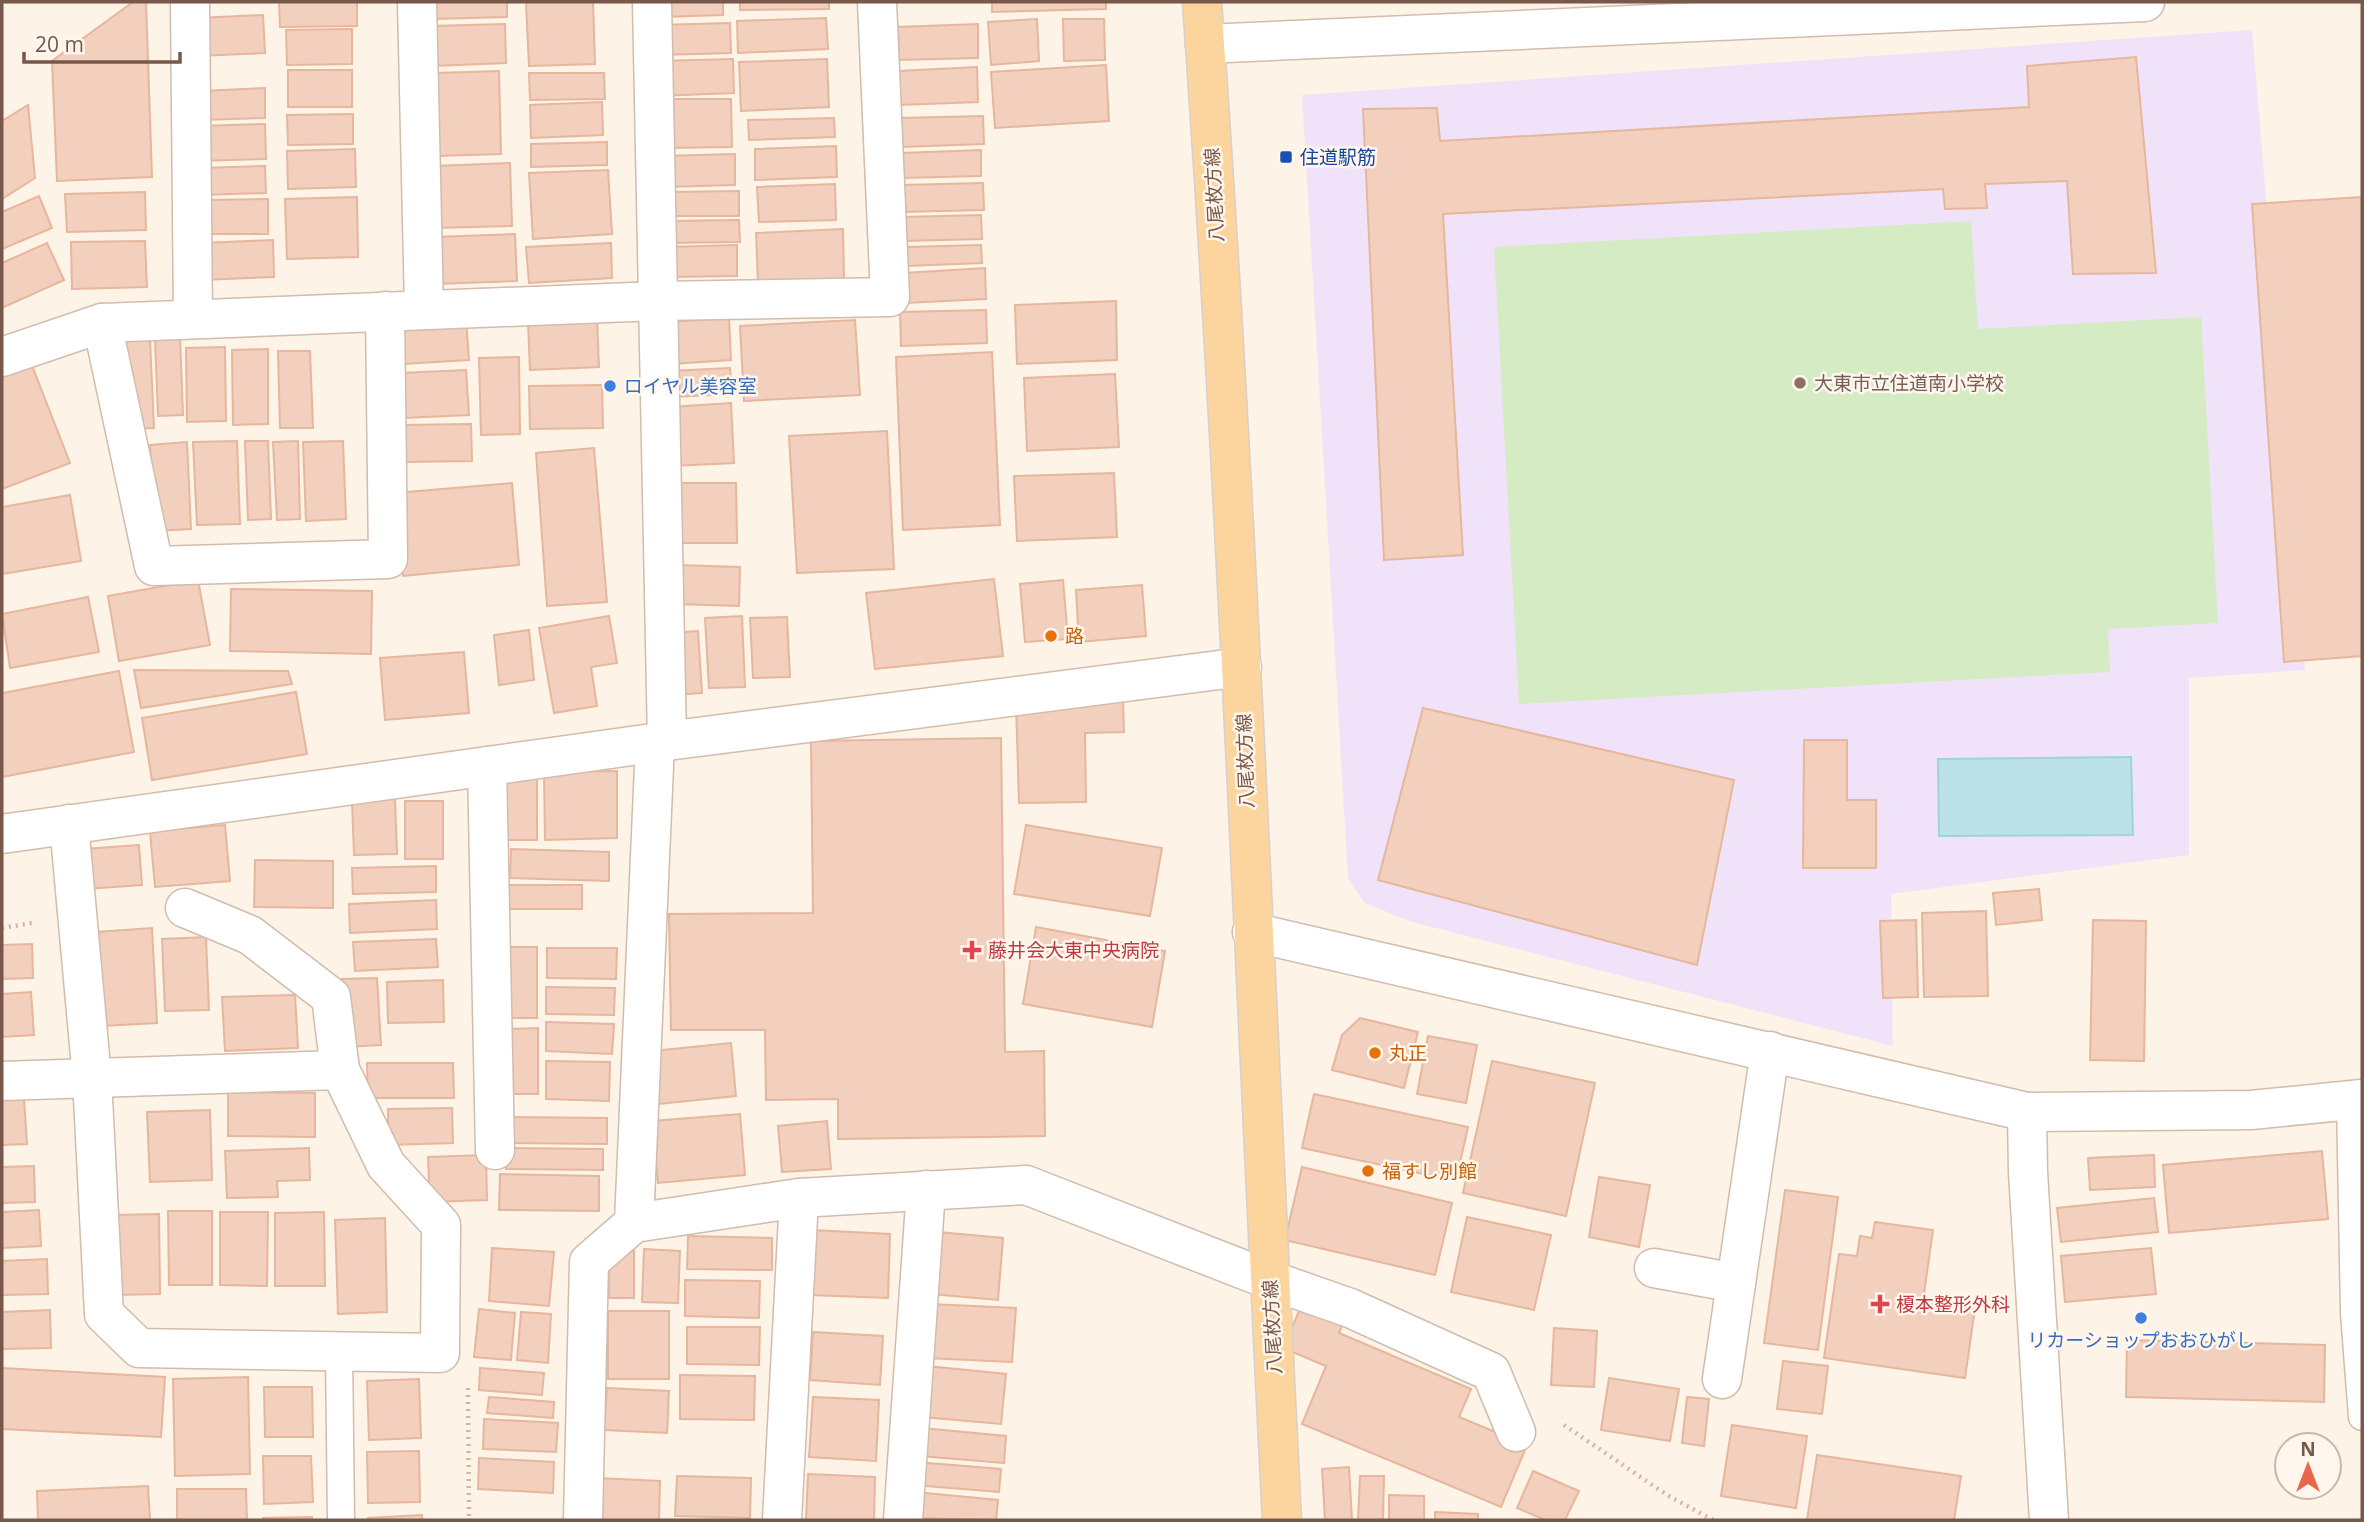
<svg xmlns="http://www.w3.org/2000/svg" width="2364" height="1522" font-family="'Open Sans','Noto Sans JP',sans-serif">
  <rect width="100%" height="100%" fill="#fdf3e6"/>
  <path fill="#f0e3f9" d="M2252,30L2305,670L2189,678V855L1891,894L1893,1046L1409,921L1365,903L1348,879L1302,95Z"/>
  <path fill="#d5ebc4" d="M1971,221L1978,329L2201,317L2218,623L2108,629L2110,672L1519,704L1494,247Z"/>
  <path fill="#bae2e7" stroke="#a0d2d9" stroke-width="2" d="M2131,757L2133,835L1939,836L1938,759Z"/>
  <g fill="#f3d0bd" stroke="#e6b69d" stroke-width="2">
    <path d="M133,2H146L152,177L57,181L52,61Z"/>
    <path d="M279,2H357V26L280,27Z"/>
    <path d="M431,2H507V17L432,19Z"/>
    <path d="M526,2H593L595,64L529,66Z"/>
    <path d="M661,2H723V15L661,17Z"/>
    <path d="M740,2H829V9L740,10Z"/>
    <path d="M992,2H1106V9L992,12Z"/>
    <path d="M263,15L265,53L198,56L197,18Z"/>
    <path d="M826,18L828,49L738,53L737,21Z"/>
    <path d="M1037,19L1039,61L991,65L988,22Z"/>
    <path d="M1063,19H1104L1105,60L1064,61Z"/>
    <path d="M730,23L731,53L659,55L658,25Z"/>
    <path d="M505,24L506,63L433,66L432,26Z"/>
    <path d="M978,24V58L899,60L898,27Z"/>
    <path d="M352,29V64L287,65L286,30Z"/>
    <path d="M2136,57L2156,273L2073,274L2067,181L1985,184L1987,208L1945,209L1943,189L1443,214L1463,555L1384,560L1363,109L1437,108L1440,141L2029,107L2027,66Z"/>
    <path d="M733,59L734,93L659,96L658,61Z"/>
    <path d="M827,59L829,107L741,111L739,62Z"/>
    <path d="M1106,65L1109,121L995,128L991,72Z"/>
    <path d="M977,67L978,102L900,105L898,71Z"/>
    <rect x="288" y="70" width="64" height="37"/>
    <path d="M499,71L501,154L437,156L435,73Z"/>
    <path d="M529,73H604L605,99L530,100Z"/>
    <path d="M265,88V118L201,120L200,91Z"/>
    <path d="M664,99H731L732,147L665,148Z"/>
    <path d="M602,102L603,135L531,138L530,105Z"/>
    <path d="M28,105L35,178L2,199V121Z"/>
    <path d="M353,114V144L288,145L287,115Z"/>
    <path d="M983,116L984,144L901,147L900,118Z"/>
    <path d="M834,118L835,137L749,140L748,120Z"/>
    <path d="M265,124L266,159L200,161L199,126Z"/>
    <path d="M607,142V165L531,167V144Z"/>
    <path d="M836,146L837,177L755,180V149Z"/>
    <path d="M355,149L356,187L288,189L287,151Z"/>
    <path d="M981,150V176L902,178L901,153Z"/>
    <path d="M735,154V185L664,187L663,156Z"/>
    <path d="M510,163L512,226L436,228L435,166Z"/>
    <path d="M265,166L266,193L202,195L201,168Z"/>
    <path d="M608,170L612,234L533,239L529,173Z"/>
    <path d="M983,183L984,210L901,212L900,185Z"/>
    <path d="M835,184L836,220L759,222L757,187Z"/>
    <path d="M739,191V216H667V192Z"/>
    <path d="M145,192L146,230L67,232L65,194Z"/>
    <path d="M39,196L52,228L2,249V212Z"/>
    <path d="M357,197L358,257L287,259L285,199Z"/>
    <path d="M2362,197V656L2284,662L2252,204Z"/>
    <path d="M268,199V234H203L202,200Z"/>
    <path d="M981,215L982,239L904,241V217Z"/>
    <path d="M739,220L740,242L667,243V221Z"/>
    <path d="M843,229L844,280L758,282L756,233Z"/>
    <path d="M515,234L517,281L436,284L435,237Z"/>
    <path d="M273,240L274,277L202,280L200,243Z"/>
    <path d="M145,241L147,287L72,289L71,242Z"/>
    <path d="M47,243L64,280L2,308V263Z"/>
    <path d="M611,243L612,278L529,283L526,247Z"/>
    <path d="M737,245V276L667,277V247Z"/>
    <path d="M981,245L982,263L907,266L906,247Z"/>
    <path d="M985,268L986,299L905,303L904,273Z"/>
    <path d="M1116,301L1117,360L1017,364L1015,305Z"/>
    <path d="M986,310L987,343L901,346L900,312Z"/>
    <path d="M466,318L469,360L403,364L401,320Z"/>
    <path d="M729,318L731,360L671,364L668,322Z"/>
    <path d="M597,319L599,367L530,370L528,322Z"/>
    <path d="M855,320L860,395L744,401L740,326Z"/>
    <path d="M180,337L183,415L158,416L155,338Z"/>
    <path d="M150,339L154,428L130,429L126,341Z"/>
    <path d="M225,347L226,421L187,422L186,348Z"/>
    <path d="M268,349V424L233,425L232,350Z"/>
    <path d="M278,351H310L313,428H280Z"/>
    <path d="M992,352L1000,525L903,530L896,357Z"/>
    <path d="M519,357L520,434L481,435L479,358Z"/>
    <path d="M29,358L70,463L2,489V369Z"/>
    <path d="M730,368L732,394L672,397L670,371Z"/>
    <path d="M466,370L469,415L403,418L401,373Z"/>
    <path d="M1115,374L1119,447L1027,451L1024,378Z"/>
    <path d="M602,385L603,428L530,429L529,386Z"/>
    <path d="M731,403L734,463L673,466L670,407Z"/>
    <path d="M471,424L472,461L403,462V425Z"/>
    <path d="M887,431L894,569L797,573L789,436Z"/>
    <path d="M237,441L240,524L197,525L193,442Z"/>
    <path d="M245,441H268L271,519L248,520Z"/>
    <path d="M298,441L300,519L277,520L273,442Z"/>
    <path d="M343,441L346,519L306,521L303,442Z"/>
    <path d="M187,442L191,529L154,531L150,445Z"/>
    <path d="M594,448L607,602L547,606L536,453Z"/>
    <path d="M1114,473L1117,537L1017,541L1014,476Z"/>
    <path d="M512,483L519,565L403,576L396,493Z"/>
    <path d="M676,483H736L737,543H676Z"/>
    <path d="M70,495L81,561L2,574V507Z"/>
    <path d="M677,565L740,567L739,606L675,604Z"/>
    <path d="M994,579L1003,656L875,669L866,593Z"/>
    <path d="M198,580L210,645L119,661L108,596Z"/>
    <path d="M1063,580L1068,639L1025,642L1020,584Z"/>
    <path d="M1142,585L1146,636L1079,642L1076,590Z"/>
    <path d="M231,589L372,591L371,654L230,651Z"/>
    <path d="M88,597L99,652L10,668L2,614Z"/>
    <path d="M609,616L617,663L591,667L597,706L554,713L539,628Z"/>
    <path d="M742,616L745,687L709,688L705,618Z"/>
    <path d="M787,617L790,677L753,678L750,618Z"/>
    <path d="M529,630L534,680L499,685L494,635Z"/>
    <path d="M698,631L702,693L674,695L670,633Z"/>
    <path d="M464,652L469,713L385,720L380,658Z"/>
    <path d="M134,670L288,671L292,684L141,708Z"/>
    <path d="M119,671L134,752L2,777V693Z"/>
    <path d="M296,692L307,754L152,780L142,718Z"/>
    <path d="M1123,700L1124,732L1085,733L1086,802L1019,803L1016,703Z"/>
    <path d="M1423,708L1734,780L1697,965L1378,880Z"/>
    <path d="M1001,738L1005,1052L1044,1051L1045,1136L838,1139V1099L766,1100L765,1030H671L669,914L813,913L811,741Z"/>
    <path d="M1804,740H1847V800H1876V868H1803Z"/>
    <path d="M617,771V838L545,840L544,772Z"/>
    <rect x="506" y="772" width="31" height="68"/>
    <path d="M395,799L397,854L354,855L352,801Z"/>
    <rect x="405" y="801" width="38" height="58"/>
    <path d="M225,825L230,881L155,887L150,831Z"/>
    <path d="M1026,825L1162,848L1150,916L1014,894Z"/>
    <path d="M139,845L142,885L86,889L84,849Z"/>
    <path d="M511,849L609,852V881L510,878Z"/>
    <path d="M255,860L333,861V908L254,907Z"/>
    <path d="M436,866V892L353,894L352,868Z"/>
    <rect x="504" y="885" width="78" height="24"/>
    <path d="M2039,889L2042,920L1996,925L1993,893Z"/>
    <path d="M436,900L437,929L350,933L349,904Z"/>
    <path d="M1986,911L1988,996L1924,997L1922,913Z"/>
    <path d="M1916,920L1918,997L1883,998L1880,921Z"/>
    <path d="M2093,920L2146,921L2144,1061L2090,1060Z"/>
    <path d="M1036,927L1165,951L1152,1027L1023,1004Z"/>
    <path d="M152,928L157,1023L102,1026L97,932Z"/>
    <path d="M206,937L209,1010L165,1011L162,939Z"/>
    <path d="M436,939L438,967L355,971L353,942Z"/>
    <path d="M32,944L33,978L2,979V945Z"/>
    <path d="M504,947H537V1018H505Z"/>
    <path d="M547,948H617L616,979L547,978Z"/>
    <path d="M377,978L381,1045L345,1047L342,979Z"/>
    <path d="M443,980L444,1022L388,1023L387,982Z"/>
    <path d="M546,987L615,988L614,1015L546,1014Z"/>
    <path d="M31,992L34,1035L2,1037V994Z"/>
    <path d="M295,995L298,1048L225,1051L222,997Z"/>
    <path d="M1360,1018L1418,1032L1404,1088L1332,1070L1342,1035Z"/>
    <path d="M546,1022L614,1024L612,1054L546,1051Z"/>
    <path d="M538,1028V1094H504V1029Z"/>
    <path d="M1428,1036L1477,1045L1466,1103L1417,1094Z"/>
    <path d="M731,1043L736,1096L659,1104L653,1051Z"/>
    <path d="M546,1061L610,1062L609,1101L546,1099Z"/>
    <path d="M1492,1061L1595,1083L1566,1216L1463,1193Z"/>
    <path d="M367,1063H453L454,1098H368Z"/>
    <path d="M228,1092L315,1093V1137L228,1136Z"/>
    <path d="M1314,1094L1468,1127L1456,1181L1302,1148Z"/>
    <path d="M24,1098L27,1144L2,1145V1099Z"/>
    <path d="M452,1108L453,1143L388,1145V1109Z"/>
    <path d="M210,1110L212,1180L150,1182L147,1112Z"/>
    <path d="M740,1114L745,1175L658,1183L652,1121Z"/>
    <path d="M506,1117L607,1118V1144L506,1143Z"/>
    <path d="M827,1121L831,1169L782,1172L778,1126Z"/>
    <path d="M309,1148L310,1180L277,1181L278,1197L227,1198L225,1151Z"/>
    <path d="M506,1148L603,1149V1170L506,1169Z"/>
    <path d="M2322,1151L2328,1219L2169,1233L2163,1165Z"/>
    <path d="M486,1155L487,1200L430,1202L428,1157Z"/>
    <path d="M2154,1155L2155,1187L2090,1190L2088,1158Z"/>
    <path d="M34,1166L35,1202L2,1203V1167Z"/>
    <path d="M1302,1167L1452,1203L1435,1275L1285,1240Z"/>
    <path d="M500,1174L599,1176V1211L499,1210Z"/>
    <path d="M1599,1177L1650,1185L1639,1247L1589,1237Z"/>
    <path d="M1785,1190L1838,1197L1818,1350L1764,1343Z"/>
    <path d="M2154,1198L2158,1232L2061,1242L2057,1208Z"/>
    <path d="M39,1210L41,1246L2,1248V1212Z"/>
    <path d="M168,1211H212V1285H169Z"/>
    <path d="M220,1212H268L267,1286L220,1285Z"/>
    <path d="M324,1212L325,1286H275V1213Z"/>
    <path d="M159,1214L160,1294L115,1295L114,1215Z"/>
    <path d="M1467,1217L1551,1235L1534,1310L1451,1292Z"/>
    <path d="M385,1218L387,1312L338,1314L335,1220Z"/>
    <path d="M1875,1222L1933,1230L1923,1301L1975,1308L1965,1378L1824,1358L1839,1254L1857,1256L1860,1236L1872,1238Z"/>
    <path d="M812,1230L890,1234L888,1298L809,1295Z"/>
    <path d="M938,1232L1003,1238L998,1300L932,1294Z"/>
    <path d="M688,1236L772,1238V1270L687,1269Z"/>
    <path d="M492,1248L554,1252L549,1306L489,1301Z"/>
    <path d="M2151,1248L2156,1294L2065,1302L2061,1256Z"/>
    <path d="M644,1249L680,1251L678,1303L642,1302Z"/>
    <rect x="609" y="1251" width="25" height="47"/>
    <path d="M47,1259L48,1294L2,1295V1261Z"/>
    <path d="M685,1280L760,1281L759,1318L685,1316Z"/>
    <path d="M930,1304L1016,1308L1012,1362L927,1358Z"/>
    <path d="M1302,1304L1344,1321L1339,1333L1471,1389L1459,1417L1527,1445L1501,1507L1302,1424L1326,1366L1283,1348Z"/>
    <path d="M479,1309L515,1313L511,1360L474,1357Z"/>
    <path d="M50,1310L51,1348L2,1349V1312Z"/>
    <rect x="608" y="1311" width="61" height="68"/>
    <path d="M521,1312L551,1314L548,1363L517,1360Z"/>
    <path d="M687,1327H760L759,1365L687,1364Z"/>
    <path d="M1554,1328L1597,1331L1594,1387L1551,1385Z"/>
    <path d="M813,1332L883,1336L880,1385L810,1380Z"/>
    <path d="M2127,1340L2325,1345L2324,1402L2126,1397Z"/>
    <path d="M1783,1361L1828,1366L1822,1414L1777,1409Z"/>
    <path d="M927,1366L1006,1374L1001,1424L923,1417Z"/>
    <path d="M2,1368L165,1377L161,1437L2,1429Z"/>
    <path d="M480,1368L544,1373L542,1395L479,1390Z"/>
    <path d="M680,1375L755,1376L754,1420L680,1419Z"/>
    <path d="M248,1377L250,1474L175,1476L173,1379Z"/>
    <path d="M1609,1378L1679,1389L1670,1441L1601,1430Z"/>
    <path d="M419,1379L421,1438L369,1440L367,1381Z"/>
    <path d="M264,1387H312L313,1437H265Z"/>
    <path d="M607,1388L669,1391L667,1433L604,1430Z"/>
    <path d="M489,1397L554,1402L553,1418L487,1413Z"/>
    <path d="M813,1397L879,1400L876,1461L809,1457Z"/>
    <path d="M1687,1397L1709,1399L1704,1446L1682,1443Z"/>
    <path d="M484,1419L558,1423L556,1452L483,1449Z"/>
    <path d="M1732,1425L1807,1436L1796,1508L1721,1496Z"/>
    <path d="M922,1428L1006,1436L1004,1463L920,1456Z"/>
    <path d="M419,1451L420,1502L368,1503L367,1452Z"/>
    <path d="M1817,1455L1961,1476L1954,1520H1807Z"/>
    <path d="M263,1456H311L313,1502L264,1504Z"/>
    <path d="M479,1458L554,1462L553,1493L478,1489Z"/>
    <path d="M916,1462L1001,1469L999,1492L914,1485Z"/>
    <path d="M1349,1467L1352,1520H1325L1322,1469Z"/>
    <path d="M1533,1471L1579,1491L1565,1520H1545L1517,1508Z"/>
    <path d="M808,1474L875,1477L874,1520H806Z"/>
    <path d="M677,1476L751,1478L750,1518L675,1516Z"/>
    <path d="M1360,1476H1384L1383,1520H1358Z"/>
    <path d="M597,1478L660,1481L659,1520H596Z"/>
    <path d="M148,1486L150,1520H38L37,1491Z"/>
    <path d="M177,1489H246L247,1520H177Z"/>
    <path d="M915,1492L998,1500L996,1520L912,1518Z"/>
    <path d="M1389,1495L1424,1496V1520H1389Z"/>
    <path d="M1435,1512L1478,1514V1520H1435Z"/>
    <path d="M422,1515V1520H368V1518Z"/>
    <path d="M312,1517V1520H263V1518Z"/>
  </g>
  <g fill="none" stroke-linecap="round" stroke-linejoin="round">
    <defs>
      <g id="lane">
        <path d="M2350,1101L2354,1313L2362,1417"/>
        <path d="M339,1352L341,1520"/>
      </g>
      <g id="street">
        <path d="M190,2L193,318"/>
        <path d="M417,2L424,309"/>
        <path d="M652,2L667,741"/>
        <path d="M102,323L154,566L388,559L385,311"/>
        <path d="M2,357L102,323L657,301L890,297L877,2"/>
        <path d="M487,766L495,1150"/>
        <path d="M69,824L92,1078L104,1314L139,1348L440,1353L441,1225L386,1165L340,1070L331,997L250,935L185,908"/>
        <path d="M2,1081L340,1070"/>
        <path d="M634,1223L655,743"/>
        <path d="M1654,1268L1736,1283"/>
        <path d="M1722,1379L1770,1051"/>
        <path d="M583,1520L589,1262L634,1223L799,1198L1026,1185L1270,1280L1350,1308L1491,1372L1516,1432"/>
        <path d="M782,1520L799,1198"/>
        <path d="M903,1520L926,1190"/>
      </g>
      <g id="secondary">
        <path d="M1205,44L2145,2"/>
        <path d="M2,834L667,741L1242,667"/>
        <path d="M1252,932L2027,1112L2251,1110L2362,1099"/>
        <path d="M2027,1112L2028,1172L2049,1520"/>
      </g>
      <path id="primary" d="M1202,2C1238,507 1256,1014 1282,1520"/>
    </defs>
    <use href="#lane" stroke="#d1bcae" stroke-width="29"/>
    <use href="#street" stroke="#d1bcae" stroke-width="41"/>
    <use href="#secondary" stroke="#d4bcac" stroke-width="41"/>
    <use href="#primary" stroke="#d9d0cc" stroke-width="41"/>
    <g stroke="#d8b3a0" stroke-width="4.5" stroke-dasharray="2 5" stroke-linecap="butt">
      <path d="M2,928L32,923"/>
      <path d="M468,1388L469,1520"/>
      <path d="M1564,1425L1667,1495L1713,1520"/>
    </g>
    <use href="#lane" stroke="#fff" stroke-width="26"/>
    <use href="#street" stroke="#fff" stroke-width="38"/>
    <use href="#secondary" stroke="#fff" stroke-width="38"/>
    <use href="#primary" stroke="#fcd59e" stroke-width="38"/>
  </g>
  <rect fill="#1a4fb4" stroke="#fff7ed" stroke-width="2.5" x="1279" y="150" width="14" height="14" rx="3.5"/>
  <circle fill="#8d6e63" stroke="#fff7ed" stroke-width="2.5" cx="1800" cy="383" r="7"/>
  <g fill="#3f7fe0" stroke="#fff7ed" stroke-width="2.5">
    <circle cx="610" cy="386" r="7"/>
    <circle cx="2141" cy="1318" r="7"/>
  </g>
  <g fill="#e8710a" stroke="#fff7ed" stroke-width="2.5">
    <circle cx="1051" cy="636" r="7"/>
    <circle cx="1375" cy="1053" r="7"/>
    <circle cx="1368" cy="1171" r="7"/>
  </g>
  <g fill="#e0444e" stroke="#fff7ed" stroke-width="2.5">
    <path d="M968.5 939.5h7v7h7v7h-7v7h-7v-7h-7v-7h7z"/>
    <path d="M1876.5 1293.5h7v7h7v7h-7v7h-7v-7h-7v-7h7z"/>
  </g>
  <g text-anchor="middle" stroke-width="5" stroke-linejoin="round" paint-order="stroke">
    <g font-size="19" fill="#164399" stroke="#fff7ed" text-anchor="start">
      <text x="1300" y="164">住道駅筋</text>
    </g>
    <g font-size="19" fill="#77584a" stroke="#fff7ed">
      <text transform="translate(1214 195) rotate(-93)" y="7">八尾枚方線</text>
      <text transform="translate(1245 761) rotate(-92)" y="7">八尾枚方線</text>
      <text transform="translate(1272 1327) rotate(-93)" y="7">八尾枚方線</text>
    </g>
    <g font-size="19" fill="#785e54" stroke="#fff7ed" text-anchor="start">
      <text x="1814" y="390">大東市立住道南小学校</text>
    </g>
    <g font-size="19" fill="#366cbe" stroke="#fff7ed" text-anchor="start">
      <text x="624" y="393">ロイヤル美容室</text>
      <text x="2141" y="1347" text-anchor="middle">リカーショップおおひがし</text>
    </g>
    <g font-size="19" fill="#c56008" stroke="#fff7ed" text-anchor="start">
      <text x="1065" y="643">路</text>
      <text x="1389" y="1060">丸正</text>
      <text x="1382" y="1178">福すし別館</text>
    </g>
    <g font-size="19" fill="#be3a42" stroke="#fff7ed" text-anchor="start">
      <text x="988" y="957">藤井会大東中央病院</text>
      <text x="1896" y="1311">榎本整形外科</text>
    </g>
  </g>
  <rect width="2364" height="1522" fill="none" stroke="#77584a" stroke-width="7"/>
  <g transform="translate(2308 1466)"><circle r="33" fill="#fff7ed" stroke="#c9b7ac" stroke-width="2"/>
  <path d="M0-5L12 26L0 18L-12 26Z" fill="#e8674a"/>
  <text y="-10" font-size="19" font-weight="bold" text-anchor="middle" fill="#77584a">N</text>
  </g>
  <path d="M24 52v10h156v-10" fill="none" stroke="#77584a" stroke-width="3.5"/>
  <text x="35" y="52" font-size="21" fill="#77584a" stroke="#fff7ed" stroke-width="5" paint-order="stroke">20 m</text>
</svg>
